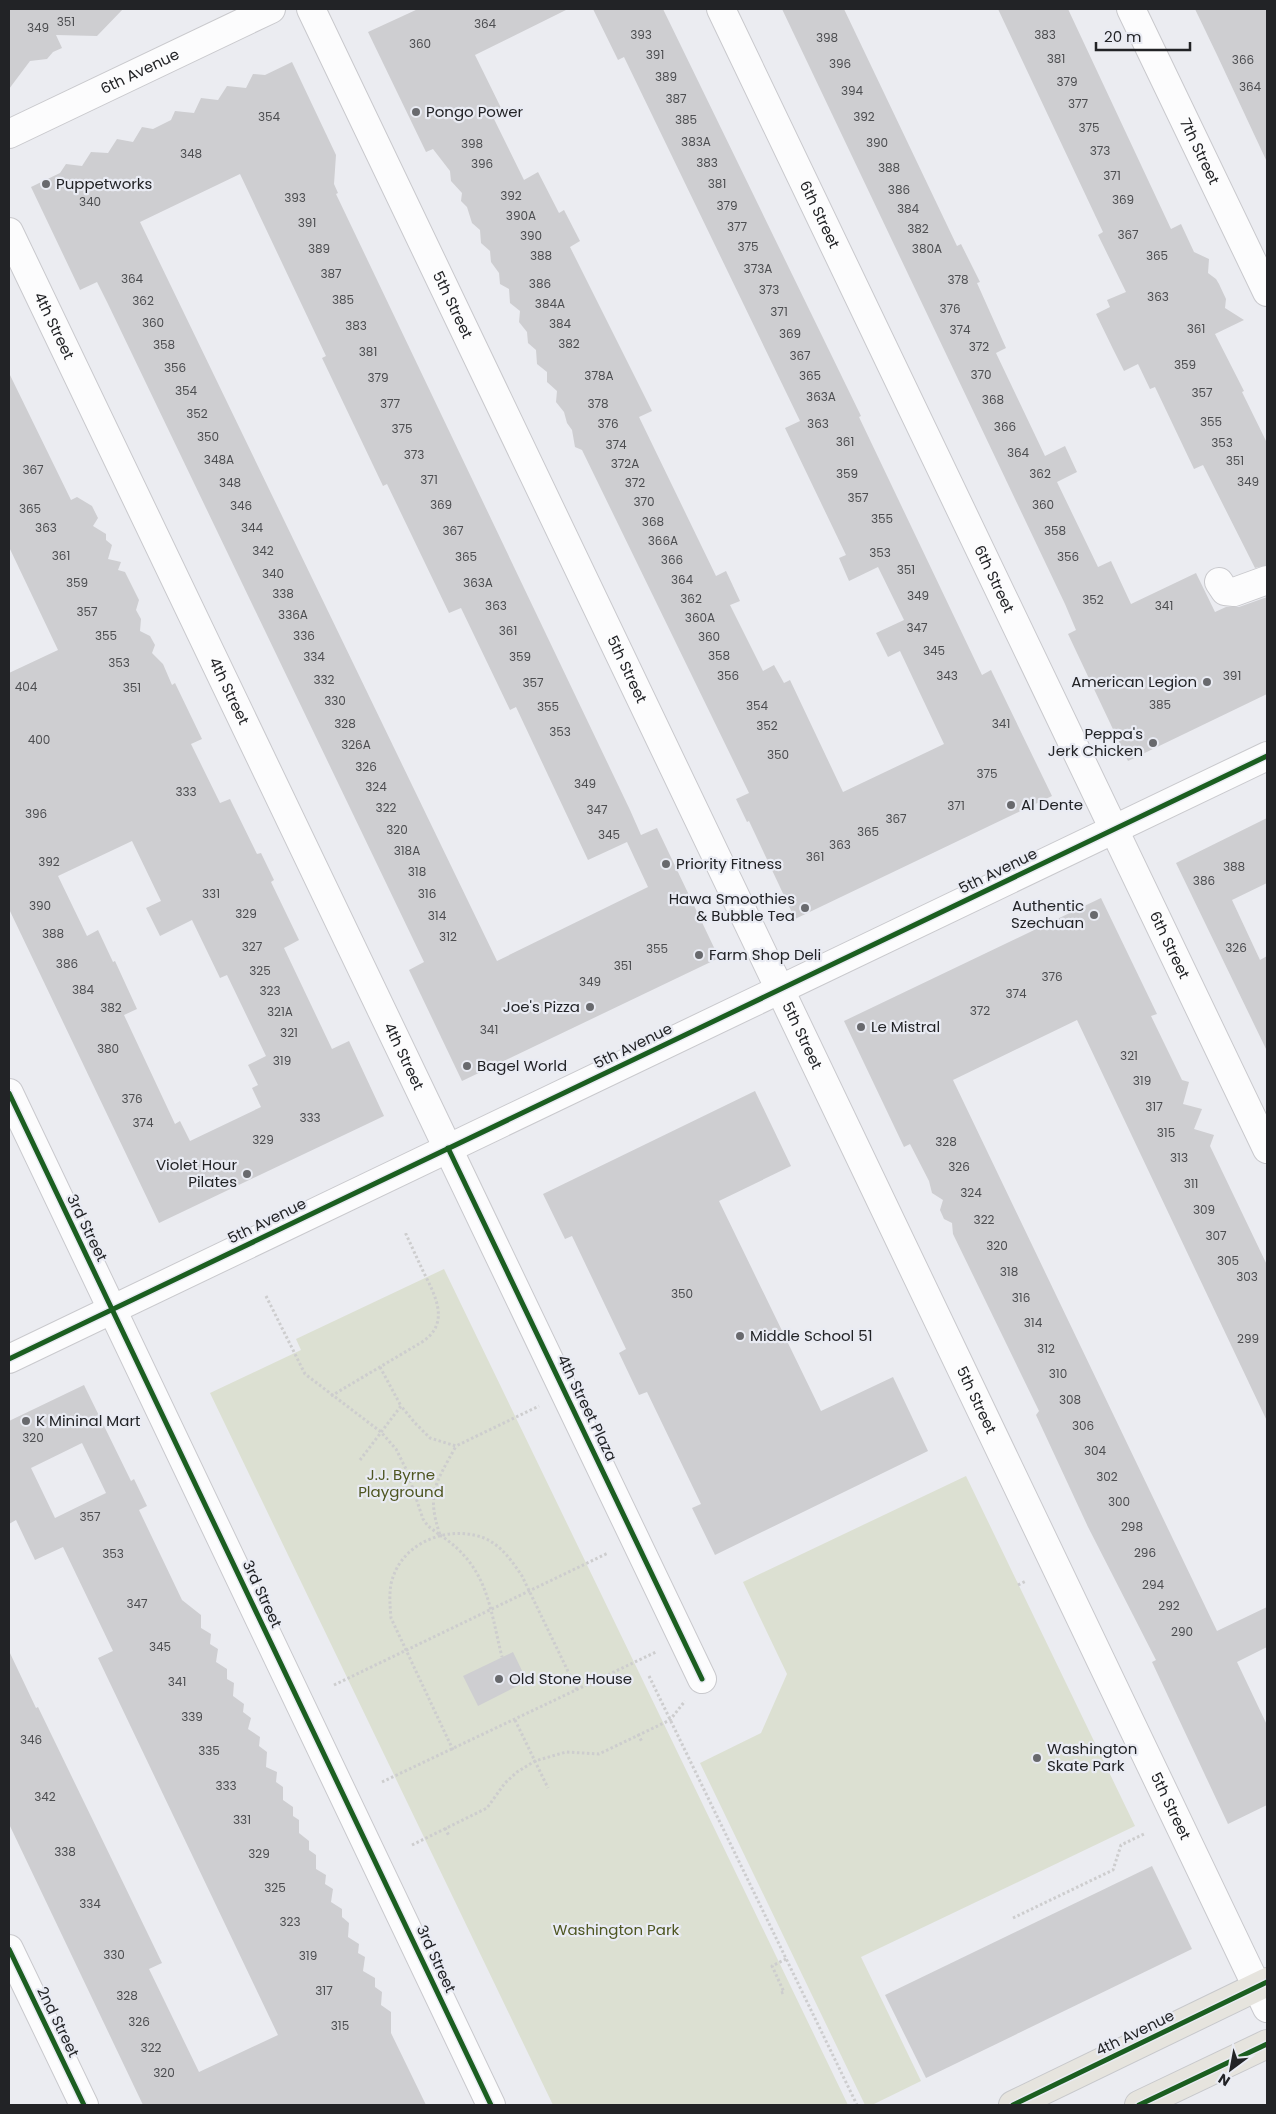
<svg xmlns="http://www.w3.org/2000/svg" width="1276" height="2114" font-family="Poppins,sans-serif">
  <rect width="100%" height="100%" fill="#ebecf1"/>
  <g fill="#dce0d2">
    <path d="M444,1269L848,2105H553L210,1393L301,1350L296,1339Z"/>
    <path d="M966,1476L1135,1826L861,1957L921,2081L872,2105H865L700,1763L761,1733L787,1674L743,1582Z"/>
  </g>
  <g fill="#ceced1" fill-rule="evenodd">
    <path d="M9,9H123L97,36L56,35L62,48L53,52L47,59L30,61L9,89Z"/>
    <path d="M418,9H568L475,55L504,114L494,119L524,180L538,172L559,213L564,210L580,241L570,247L652,411L639,417L716,576L726,571L740,601L730,605L763,671L774,665L784,683L790,680L843,792L944,744L900,651L888,657L876,633L904,620L878,567L849,581L839,558L846,555L785,428L800,421L624,57L618,60L593,9H663L861,416L859,417L982,675L991,670L1052,796L795,919L749,821L747,822L736,799L749,793L582,450L575,447L572,430L567,423L564,412L556,402L557,391L547,382V372L537,364L536,350L528,343L527,332L519,322L520,311L510,303L509,289L500,284L499,273L491,262L490,251L481,243L480,230L472,223L467,207L461,201L462,193L451,181L450,171L433,149L426,152L368,32Z"/>
    <path d="M782,9H844L957,246L961,244L980,282L977,283L1006,348L996,353L1045,456L1065,446L1077,472L1057,482L1098,567L1111,561L1131,604L1196,573L1215,612L1226,607H1239L1267,597V694L1128,761L1068,634L1076,630L1065,604Z"/>
    <path d="M998,9H1068L1171,229L1181,224L1194,252L1209,259L1208,273L1216,279L1219,284L1226,299L1225,308L1244,320L1215,334L1244,391L1242,392L1267,443V565L1255,568L1203,465L1194,469L1155,387L1150,389L1138,364L1124,371L1113,349L1096,314L1110,307L1107,300L1126,292L1098,235L1103,232Z"/>
    <path d="M1195,9H1267V162L1218,57Z"/>
    <path d="M292,62L336,155L334,184L338,193L336,194L630,810L641,835L657,828L719,958L462,1081L409,970L424,962L108,304L97,282L80,290L31,187L60,173L66,164L82,166L91,152L108,153L117,139L133,142L142,127L153,129L171,120L175,111L194,113L201,98L218,100L227,86L246,88L253,74L265,75ZM240,174L326,356L322,358L383,486L387,484L449,613L461,608L510,710L516,707L588,860L627,842L648,887L497,961L140,222Z"/>
    <path d="M9,373L71,500L77,497L92,506L98,518L93,526L106,534V540L112,545L108,559L121,562L118,570L125,572L139,600L136,610L141,619L140,631L150,636L155,645L152,653L163,664L172,685L175,683L202,739L191,744L220,803L230,799L257,854L261,853L274,880L271,882L299,940L284,948L332,1049L349,1041L384,1116L159,1223L9,909V673L58,650L9,547ZM132,841L161,901L146,908L160,936L192,920L220,978L227,975L266,1056L248,1065L258,1085L252,1088L261,1107L190,1141L180,1121L175,1124L124,1015L137,1009L115,961L113,962L98,930L87,936L58,876Z"/>
    <path d="M1267,818V883L1232,900L1260,960L1267,956V1051L1176,863Z"/>
    <path d="M1101,898L1157,1014L1151,1016L1182,1080L1189,1082L1183,1104L1202,1109L1194,1129L1214,1135L1210,1146L1267,1265V1421L1077,1020L953,1080L1217,1631L1267,1607V1647L1237,1662L1267,1725V1805L1228,1824L1152,1662L1156,1660L1088,1527L1036,1415L1039,1411L953,1234L952,1223L944,1219L940,1210L943,1200L932,1193L929,1181L910,1144L904,1147L844,1021Z"/>
    <path d="M755,1091L791,1166L719,1201L821,1411L893,1377L928,1451L715,1555L692,1508L701,1504L647,1392L639,1395L619,1353L626,1349L572,1236L565,1239L543,1194Z"/>
    <path d="M84,1385L131,1481L134,1479L147,1506L139,1510L182,1600L201,1615V1628L211,1634L210,1644L218,1649L216,1662L227,1669V1679L234,1683L233,1696L244,1704L243,1712L251,1718L248,1729L260,1737L259,1746L267,1752L266,1767L277,1772L276,1782L283,1787V1800L293,1807V1816L299,1820V1833L309,1841V1850L316,1855V1869L326,1875L325,1884L333,1889L331,1902L342,1909V1917L349,1923L348,1937L359,1944L358,1953L365,1957L363,1971L375,1978V1987L382,1992L381,2005L391,2012V2033L426,2105H143L9,1824V1651L36,1708L38,1707L162,1963L149,1969L199,2072L278,2035L98,1658L113,1651L63,1547L35,1560L16,1520L9,1524V1421ZM82,1443L106,1493L55,1518L31,1468Z"/>
    <path d="M513,1652L527,1681L478,1706L463,1676Z"/>
    <path d="M1152,1866L1192,1949L926,2078L885,1995Z"/>
  </g>
  <g fill="none" stroke-linecap="round" stroke-linejoin="round">
    <defs>
      <g id="minor">
        <path id="s1" d="M311,9L1267,2008"/>
        <path id="s2" d="M721,9L1267,1149"/>
        <path id="s3" d="M1131,9L1267,292"/>
        <path id="s4" d="M9,134L271,9"/>
        <path id="s5" d="M9,232L702,1679"/>
        <path d="M1219,582L1225,591L1234,592L1267,580"/>
        <path d="M9,1093L491,2105"/>
        <path d="M9,1359L1267,756"/>
        <path d="M9,1949L84,2105"/>
      </g>
      <g id="major">
        <path d="M1013,2105L1267,1982"/>
        <path d="M1139,2105L1267,2044"/>
      </g>
    </defs>
    <use href="#minor" stroke="#c9c9cd" stroke-width="30"/>
    <use href="#major" stroke="#c7c8cb" stroke-width="30"/>
    <g stroke="#cdcdce" stroke-width="3" stroke-dasharray="2.5 2.5" stroke-linecap="butt">
      <path d="M266,1296L305,1374L381,1432L396,1449L407,1471L423,1519L428,1526L440,1535C426,1493 436,1483 456,1446"/>
      <path d="M380,1367L401,1406"/>
      <path d="M331,1396L422,1342C451,1323 435,1295 423,1271C417,1258 411,1245 405,1232"/>
      <path d="M360,1460L401,1406L415,1423L430,1438L456,1446L539,1406"/>
      <path d="M440,1535C488,1567 489,1605 502,1657"/>
      <path d="M1018,1585L1026,1581"/>
      <path d="M649,1676L857,2105"/>
      <path d="M334,1685L608,1553"/>
      <path d="M515,1720L548,1788"/>
      <path d="M638,1734L642,1742"/>
      <path d="M453,1750L391,1618C390,1606 389,1596 391,1584C400,1543 447,1524 484,1538C501,1545 512,1561 522,1576L577,1690"/>
      <path d="M382,1782L656,1652"/>
      <path d="M445,1828L449,1836"/>
      <path d="M412,1845L487,1808L505,1783L517,1772L535,1761L566,1752L599,1754L670,1720L685,1701"/>
      <path d="M1013,1918L1113,1870L1121,1845L1146,1833"/>
      <path d="M781,1993L784,1992L772,1966L786,1959"/>
    </g>
    <use href="#minor" stroke="#fcfcfd" stroke-width="28"/>
    <use href="#major" stroke="#e6e4de" stroke-width="28"/>
    <defs>
      <g id="cycleway">
        <path d="M9,1093L491,2105"/>
        <path d="M448,1148L702,1679"/>
        <path d="M9,1359L1267,756"/>
        <path d="M9,1949L84,2105"/>
        <path d="M1013,2105L1267,1982"/>
        <path d="M1139,2105L1267,2044"/>
      </g>
    </defs>
    <use href="#cycleway" stroke="#e9ebf3" stroke-width="8"/>
    <use href="#cycleway" stroke="#1b5e20" stroke-width="5"/>
  </g>
  <g fill="#68696d" stroke="#e9ebf3" stroke-width="2">
    <circle cx="416" cy="112" r="5"/>
    <circle cx="46" cy="184" r="5"/>
    <circle cx="1207" cy="682" r="5"/>
    <circle cx="1153" cy="743" r="5"/>
    <circle cx="1011" cy="805" r="5"/>
    <circle cx="666" cy="864" r="5"/>
    <circle cx="805" cy="908" r="5"/>
    <circle cx="1094" cy="915" r="5"/>
    <circle cx="699" cy="955" r="5"/>
    <circle cx="590" cy="1007" r="5"/>
    <circle cx="861" cy="1027" r="5"/>
    <circle cx="467" cy="1066" r="5"/>
    <circle cx="247" cy="1174" r="5"/>
    <circle cx="740" cy="1336" r="5"/>
    <circle cx="26" cy="1421" r="5"/>
    <circle cx="499" cy="1679" r="5"/>
    <circle cx="1037" cy="1758" r="5"/>
  </g>
  <g text-anchor="middle" stroke-width="4.5" stroke-linejoin="round" paint-order="stroke">
    <g font-size="12" fill="#4d4e51">
      <text x="66" y="26">351</text>
      <text x="485" y="28">364</text>
      <text x="38" y="32">349</text>
      <text x="641" y="39">393</text>
      <text x="1045" y="39">383</text>
      <text x="827" y="42">398</text>
      <text x="420" y="48">360</text>
      <text x="655" y="59">391</text>
      <text x="1056" y="63">381</text>
      <text x="1243" y="64">366</text>
      <text x="840" y="68">396</text>
      <text x="666" y="81">389</text>
      <text x="1067" y="86">379</text>
      <text x="1250" y="91">364</text>
      <text x="852" y="95">394</text>
      <text x="676" y="103">387</text>
      <text x="1078" y="108">377</text>
      <text x="269" y="121">354</text>
      <text x="864" y="121">392</text>
      <text x="686" y="124">385</text>
      <text x="1089" y="132">375</text>
      <text x="696" y="146">383A</text>
      <text x="877" y="147">390</text>
      <text x="472" y="148">398</text>
      <text x="1100" y="155">373</text>
      <text x="191" y="158">348</text>
      <text x="707" y="167">383</text>
      <text x="482" y="168">396</text>
      <text x="889" y="172">388</text>
      <text x="1112" y="180">371</text>
      <text x="717" y="188">381</text>
      <text x="899" y="194">386</text>
      <text x="511" y="200">392</text>
      <text x="295" y="202">393</text>
      <text x="1123" y="204">369</text>
      <text x="90" y="206">340</text>
      <text x="727" y="210">379</text>
      <text x="908" y="213">384</text>
      <text x="521" y="220">390A</text>
      <text x="307" y="227">391</text>
      <text x="737" y="231">377</text>
      <text x="918" y="233">382</text>
      <text x="1128" y="239">367</text>
      <text x="531" y="240">390</text>
      <text x="748" y="251">375</text>
      <text x="319" y="253">389</text>
      <text x="927" y="253">380A</text>
      <text x="541" y="260">388</text>
      <text x="1157" y="260">365</text>
      <text x="758" y="273">373A</text>
      <text x="331" y="278">387</text>
      <text x="132" y="283">364</text>
      <text x="958" y="284">378</text>
      <text x="540" y="288">386</text>
      <text x="769" y="294">373</text>
      <text x="1158" y="301">363</text>
      <text x="343" y="304">385</text>
      <text x="143" y="305">362</text>
      <text x="550" y="308">384A</text>
      <text x="950" y="313">376</text>
      <text x="779" y="316">371</text>
      <text x="153" y="327">360</text>
      <text x="560" y="328">384</text>
      <text x="356" y="330">383</text>
      <text x="1196" y="333">361</text>
      <text x="960" y="334">374</text>
      <text x="790" y="338">369</text>
      <text x="569" y="348">382</text>
      <text x="164" y="349">358</text>
      <text x="979" y="351">372</text>
      <text x="368" y="356">381</text>
      <text x="800" y="360">367</text>
      <text x="1185" y="369">359</text>
      <text x="175" y="372">356</text>
      <text x="981" y="379">370</text>
      <text x="599" y="380">378A</text>
      <text x="810" y="380">365</text>
      <text x="378" y="382">379</text>
      <text x="186" y="395">354</text>
      <text x="1202" y="397">357</text>
      <text x="821" y="401">363A</text>
      <text x="993" y="404">368</text>
      <text x="390" y="408">377</text>
      <text x="598" y="408">378</text>
      <text x="197" y="418">352</text>
      <text x="1211" y="426">355</text>
      <text x="608" y="428">376</text>
      <text x="818" y="428">363</text>
      <text x="1005" y="431">366</text>
      <text x="402" y="433">375</text>
      <text x="208" y="441">350</text>
      <text x="845" y="446">361</text>
      <text x="1222" y="447">353</text>
      <text x="616" y="449">374</text>
      <text x="1018" y="457">364</text>
      <text x="414" y="459">373</text>
      <text x="219" y="464">348A</text>
      <text x="1235" y="465">351</text>
      <text x="625" y="468">372A</text>
      <text x="33" y="474">367</text>
      <text x="847" y="478">359</text>
      <text x="1040" y="478">362</text>
      <text x="429" y="484">371</text>
      <text x="1248" y="486">349</text>
      <text x="230" y="487">348</text>
      <text x="635" y="487">372</text>
      <text x="858" y="502">357</text>
      <text x="644" y="506">370</text>
      <text x="441" y="509">369</text>
      <text x="1043" y="509">360</text>
      <text x="241" y="510">346</text>
      <text x="30" y="513">365</text>
      <text x="882" y="523">355</text>
      <text x="653" y="526">368</text>
      <text x="46" y="532">363</text>
      <text x="252" y="532">344</text>
      <text x="453" y="535">367</text>
      <text x="1055" y="535">358</text>
      <text x="663" y="545">366A</text>
      <text x="263" y="555">342</text>
      <text x="880" y="557">353</text>
      <text x="61" y="560">361</text>
      <text x="466" y="561">365</text>
      <text x="1068" y="561">356</text>
      <text x="672" y="564">366</text>
      <text x="906" y="574">351</text>
      <text x="273" y="578">340</text>
      <text x="682" y="584">364</text>
      <text x="77" y="587">359</text>
      <text x="478" y="587">363A</text>
      <text x="283" y="598">338</text>
      <text x="918" y="600">349</text>
      <text x="691" y="603">362</text>
      <text x="1093" y="604">352</text>
      <text x="496" y="610">363</text>
      <text x="1164" y="610">341</text>
      <text x="87" y="616">357</text>
      <text x="293" y="619">336A</text>
      <text x="700" y="622">360A</text>
      <text x="917" y="632">347</text>
      <text x="508" y="635">361</text>
      <text x="106" y="640">355</text>
      <text x="304" y="640">336</text>
      <text x="709" y="641">360</text>
      <text x="934" y="655">345</text>
      <text x="719" y="660">358</text>
      <text x="314" y="661">334</text>
      <text x="520" y="661">359</text>
      <text x="119" y="667">353</text>
      <text x="728" y="680">356</text>
      <text x="947" y="680">343</text>
      <text x="1232" y="680">391</text>
      <text x="324" y="684">332</text>
      <text x="533" y="687">357</text>
      <text x="26" y="691">404</text>
      <text x="132" y="692">351</text>
      <text x="335" y="705">330</text>
      <text x="1160" y="709">385</text>
      <text x="757" y="710">354</text>
      <text x="548" y="711">355</text>
      <text x="345" y="728">328</text>
      <text x="1001" y="728">341</text>
      <text x="767" y="730">352</text>
      <text x="560" y="736">353</text>
      <text x="39" y="744">400</text>
      <text x="356" y="749">326A</text>
      <text x="778" y="759">350</text>
      <text x="366" y="771">326</text>
      <text x="987" y="778">375</text>
      <text x="585" y="788">349</text>
      <text x="376" y="791">324</text>
      <text x="186" y="796">333</text>
      <text x="956" y="810">371</text>
      <text x="386" y="812">322</text>
      <text x="597" y="814">347</text>
      <text x="36" y="818">396</text>
      <text x="896" y="823">367</text>
      <text x="397" y="834">320</text>
      <text x="868" y="836">365</text>
      <text x="609" y="839">345</text>
      <text x="840" y="849">363</text>
      <text x="407" y="855">318A</text>
      <text x="815" y="861">361</text>
      <text x="49" y="866">392</text>
      <text x="1234" y="871">388</text>
      <text x="417" y="876">318</text>
      <text x="1204" y="885">386</text>
      <text x="211" y="898">331</text>
      <text x="427" y="898">316</text>
      <text x="40" y="910">390</text>
      <text x="246" y="918">329</text>
      <text x="437" y="920">314</text>
      <text x="53" y="938">388</text>
      <text x="448" y="941">312</text>
      <text x="252" y="951">327</text>
      <text x="1236" y="952">326</text>
      <text x="657" y="953">355</text>
      <text x="67" y="968">386</text>
      <text x="623" y="970">351</text>
      <text x="260" y="975">325</text>
      <text x="1052" y="981">376</text>
      <text x="590" y="986">349</text>
      <text x="83" y="994">384</text>
      <text x="270" y="995">323</text>
      <text x="1016" y="998">374</text>
      <text x="111" y="1012">382</text>
      <text x="980" y="1015">372</text>
      <text x="280" y="1016">321A</text>
      <text x="489" y="1034">341</text>
      <text x="289" y="1037">321</text>
      <text x="108" y="1053">380</text>
      <text x="1129" y="1060">321</text>
      <text x="282" y="1065">319</text>
      <text x="1142" y="1085">319</text>
      <text x="132" y="1103">376</text>
      <text x="1154" y="1111">317</text>
      <text x="310" y="1122">333</text>
      <text x="143" y="1127">374</text>
      <text x="1166" y="1137">315</text>
      <text x="263" y="1144">329</text>
      <text x="946" y="1146">328</text>
      <text x="1179" y="1162">313</text>
      <text x="959" y="1171">326</text>
      <text x="1191" y="1188">311</text>
      <text x="971" y="1197">324</text>
      <text x="1204" y="1214">309</text>
      <text x="984" y="1224">322</text>
      <text x="1216" y="1240">307</text>
      <text x="997" y="1250">320</text>
      <text x="1228" y="1265">305</text>
      <text x="1009" y="1276">318</text>
      <text x="1247" y="1281">303</text>
      <text x="682" y="1298">350</text>
      <text x="1021" y="1302">316</text>
      <text x="1033" y="1327">314</text>
      <text x="1248" y="1343">299</text>
      <text x="1046" y="1353">312</text>
      <text x="1058" y="1378">310</text>
      <text x="1070" y="1404">308</text>
      <text x="1083" y="1430">306</text>
      <text x="33" y="1442">320</text>
      <text x="1095" y="1455">304</text>
      <text x="1107" y="1481">302</text>
      <text x="1119" y="1506">300</text>
      <text x="90" y="1521">357</text>
      <text x="1132" y="1531">298</text>
      <text x="1145" y="1557">296</text>
      <text x="113" y="1558">353</text>
      <text x="1153" y="1589">294</text>
      <text x="137" y="1608">347</text>
      <text x="1169" y="1610">292</text>
      <text x="1182" y="1636">290</text>
      <text x="160" y="1651">345</text>
      <text x="177" y="1686">341</text>
      <text x="192" y="1721">339</text>
      <text x="31" y="1744">346</text>
      <text x="209" y="1755">335</text>
      <text x="226" y="1790">333</text>
      <text x="45" y="1801">342</text>
      <text x="242" y="1824">331</text>
      <text x="65" y="1856">338</text>
      <text x="259" y="1858">329</text>
      <text x="275" y="1892">325</text>
      <text x="90" y="1908">334</text>
      <text x="290" y="1926">323</text>
      <text x="114" y="1959">330</text>
      <text x="308" y="1960">319</text>
      <text x="324" y="1995">317</text>
      <text x="127" y="2000">328</text>
      <text x="139" y="2026">326</text>
      <text x="340" y="2030">315</text>
      <text x="151" y="2052">322</text>
      <text x="164" y="2077">320</text>
    </g>
    <g font-size="15" fill="#222326" stroke="#e9ebf3">
      <text dy="5" stroke="none"><textPath href="#s4" startOffset="145">6th Avenue</textPath></text>
      <text dy="5" stroke="none"><textPath href="#s3" startOffset="158">7th Street</textPath></text>
      <text dy="5" stroke="none"><textPath href="#s2" startOffset="228">6th Street</textPath></text>
      <text dy="5" stroke="none"><textPath href="#s1" startOffset="328">5th Street</textPath></text>
      <text dy="5" stroke="none"><textPath href="#s5" startOffset="104">4th Street</textPath></text>
      <text dy="5" stroke="none"><textPath href="#s2" startOffset="632">6th Street</textPath></text>
      <text dy="5" stroke="none"><textPath href="#s1" startOffset="732">5th Street</textPath></text>
      <text dy="5" stroke="none"><textPath href="#s5" startOffset="509">4th Street</textPath></text>
      <text transform="translate(998 871) rotate(-26)" y="5">5th Avenue</text>
      <text dy="5" stroke="none"><textPath href="#s2" startOffset="1038">6th Street</textPath></text>
      <text dy="5" stroke="none"><textPath href="#s1" startOffset="1138">5th Street</textPath></text>
      <text transform="translate(633 1046) rotate(-26)" y="5">5th Avenue</text>
      <text dy="5" stroke="none"><textPath href="#s5" startOffset="914">4th Street</textPath></text>
      <text transform="translate(267 1221) rotate(-26)" y="5">5th Avenue</text>
      <text transform="translate(87 1228) rotate(64)" y="5">3rd Street</text>
      <text dy="5" stroke="none"><textPath href="#s1" startOffset="1542">5th Street</textPath></text>
      <text transform="translate(587 1408) rotate(64)" y="5">4th Street Plaza</text>
      <text transform="translate(262 1594) rotate(65)" y="5">3rd Street</text>
      <text dy="5" stroke="none"><textPath href="#s1" startOffset="1992">5th Street</textPath></text>
      <text transform="translate(436 1959) rotate(65)" y="5">3rd Street</text>
      <text transform="translate(58 2022) rotate(64)" y="5">2nd Street</text>
      <text transform="translate(1135 2033) rotate(-26)" y="5">4th Avenue</text>
    </g>
    <g font-size="15" fill="#222326" stroke="#e9ebf3" text-anchor="start">
      <text x="426" y="117">Pongo Power</text>
      <text x="56" y="189">Puppetworks</text>
      <text x="1197" y="687" text-anchor="end">American Legion</text>
      <text x="1143" y="739" text-anchor="end">Peppa's<tspan x="1143" dy="17">Jerk Chicken</tspan></text>
      <text x="1021" y="810">Al Dente</text>
      <text x="676" y="869">Priority Fitness</text>
      <text x="795" y="904" text-anchor="end">Hawa Smoothies<tspan x="795" dy="17">&amp; Bubble Tea</tspan></text>
      <text x="1084" y="911" text-anchor="end">Authentic<tspan x="1084" dy="17">Szechuan</tspan></text>
      <text x="709" y="960">Farm Shop Deli</text>
      <text x="580" y="1012" text-anchor="end">Joe's Pizza</text>
      <text x="871" y="1032">Le Mistral</text>
      <text x="477" y="1071">Bagel World</text>
      <text x="237" y="1170" text-anchor="end">Violet Hour<tspan x="237" dy="17">Pilates</tspan></text>
      <text x="750" y="1341">Middle School 51</text>
      <text x="36" y="1426">K Mininal Mart</text>
      <text x="509" y="1684">Old Stone House</text>
      <text x="1047" y="1754">Washington<tspan x="1047" dy="17">Skate Park</tspan></text>
    </g>
    <g font-size="15" fill="#4e5621" stroke="#e9ebf3">
      <text x="401" y="1480">J.J. Byrne<tspan x="401" dy="17">Playground</tspan></text>
      <text x="616" y="1935">Washington Park</text>
    </g>
  </g>
  <rect width="1276" height="2114" fill="none" stroke="#222326" stroke-width="20"/>
  <g transform="translate(1231 2069) rotate(212)" stroke="#e9ebf3" stroke-width="4" paint-order="stroke">
  <path d="M0-4L9 19L0 12L-9 19Z" fill="#222326"/>
  <text y="-8" font-size="14" font-weight="bold" text-anchor="middle" fill="#222326">N</text>
  </g>
  <path d="M1096 42v8h94v-8" fill="none" stroke="#222326" stroke-width="2.5"/>
  <text x="1104" y="42" font-size="15" fill="#222326" stroke="#e9ebf3" stroke-width="4" paint-order="stroke">20 m</text>
</svg>
